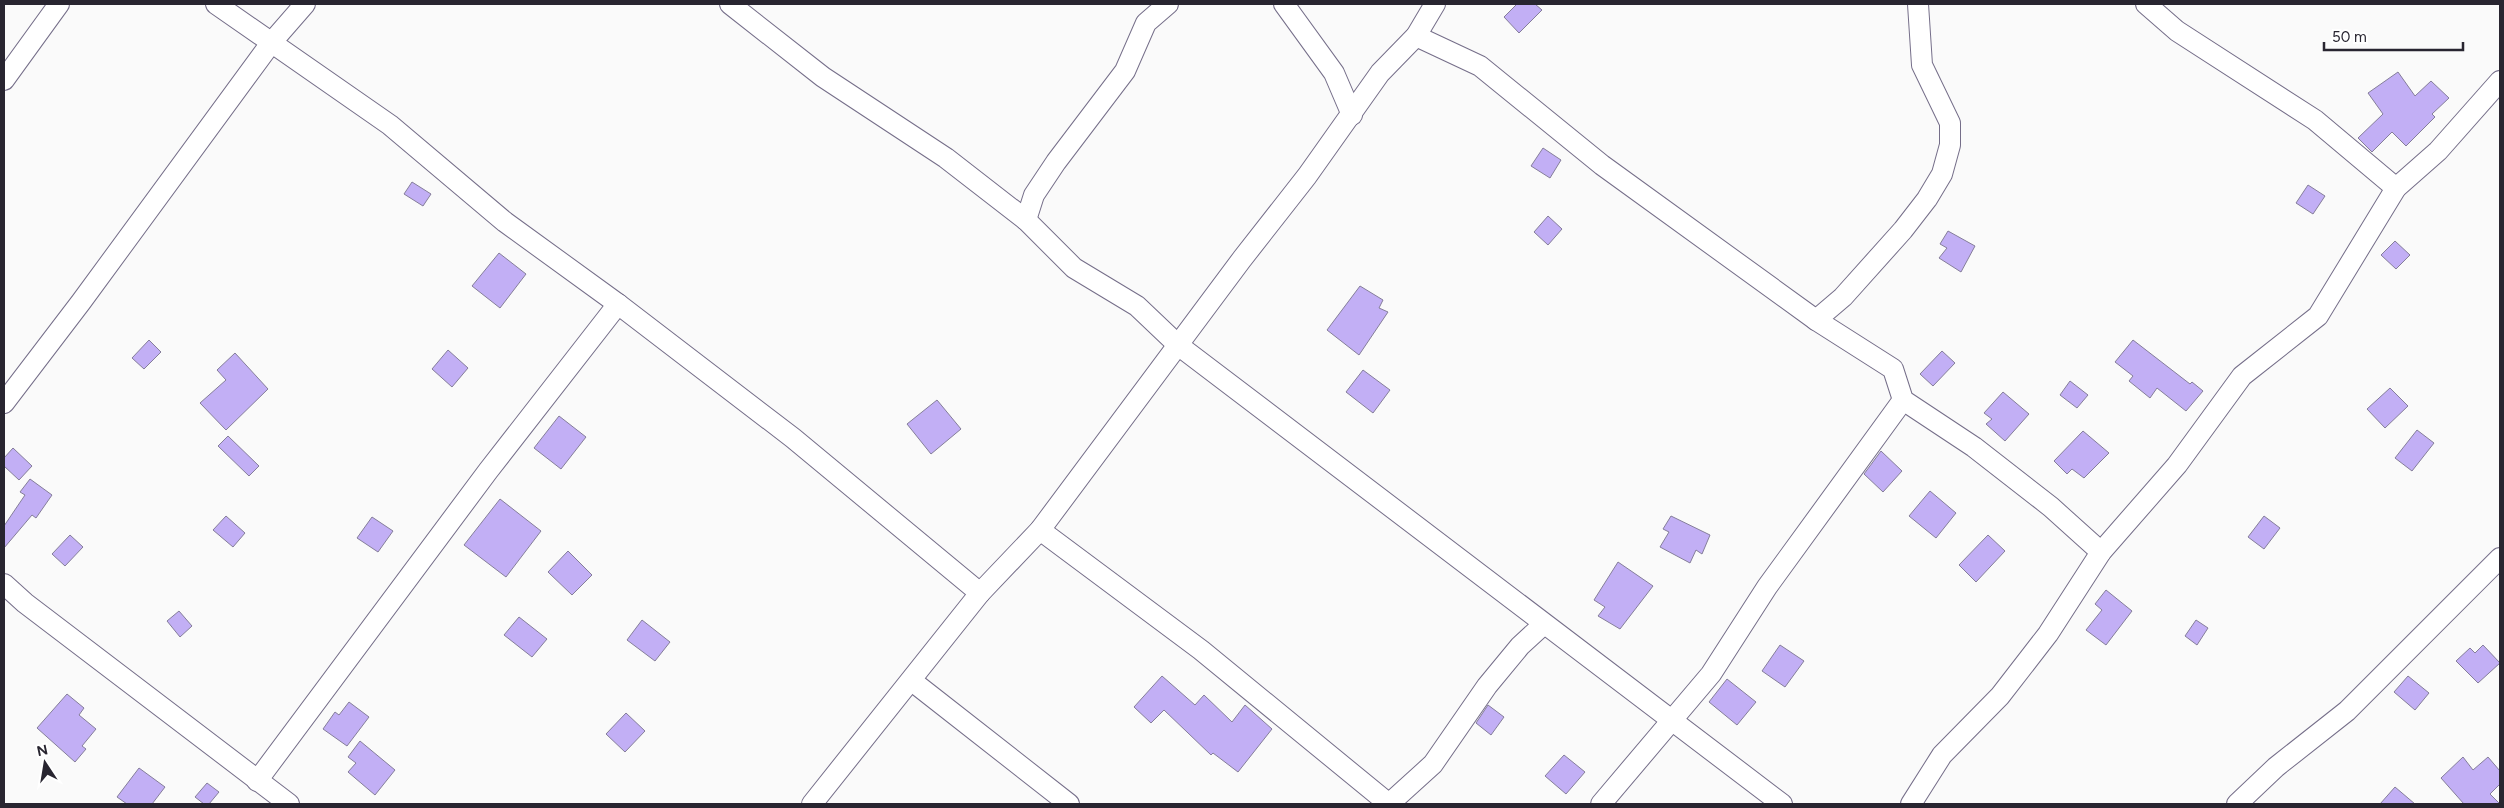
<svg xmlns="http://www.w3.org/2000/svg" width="2504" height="808" font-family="Figtree,sans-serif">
  <rect width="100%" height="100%" fill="#fafafa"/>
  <g fill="#c2aff5" stroke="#857e9a">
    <path d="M1517,4H1535L1542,10L1519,33L1504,17Z"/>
    <path d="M2398,72L2415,96L2431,81L2449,98L2432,114L2435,117L2406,146L2392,132L2372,152L2358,138L2383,114L2368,93Z"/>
    <path d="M1543,148L1561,160L1550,178L1531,166Z"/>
    <path d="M412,182L431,194L423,206L404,194Z"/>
    <path d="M2308,185L2325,196L2313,214L2296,203Z"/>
    <path d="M1548,216L1562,229L1548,245L1534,232Z"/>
    <path d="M1948,231L1975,246L1961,272L1939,258L1947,248L1940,244Z"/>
    <path d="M2395,241L2410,255L2396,269L2381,255Z"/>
    <path d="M499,253L526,274L500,308L472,286Z"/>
    <path d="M1360,286L1383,300L1379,308L1388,312L1359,355L1327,330Z"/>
    <path d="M149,340L161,352L144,369L132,358Z"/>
    <path d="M2133,340L2190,384L2192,382L2203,391L2186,411L2157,388L2150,398L2129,381L2133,376L2115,362Z"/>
    <path d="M448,350L468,368L452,387L432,369Z"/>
    <path d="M1942,351L1955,363L1933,386L1920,374Z"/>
    <path d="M235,353L268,389L226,430L200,403L226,380L217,370Z"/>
    <path d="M1363,370L1390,390L1373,413L1346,392Z"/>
    <path d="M2070,381L2088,395L2077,408L2060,395Z"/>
    <path d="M2390,388L2408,406L2385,428L2367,409Z"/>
    <path d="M2003,392L2029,414L2005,441L1986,424L1992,419L1984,413Z"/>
    <path d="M937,400L961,429L931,454L907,424Z"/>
    <path d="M559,416L586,437L561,469L534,448Z"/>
    <path d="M2417,430L2434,443L2412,471L2395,458Z"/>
    <path d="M2083,431L2109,453L2084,478L2072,469L2067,474L2054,461Z"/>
    <path d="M228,436L259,466L249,476L218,446Z"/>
    <path d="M13,448L32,466L19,480L4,466V458Z"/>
    <path d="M1881,451L1902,471L1883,492L1864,474Z"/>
    <path d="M30,479L52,495L36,518L32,515L4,548V526L25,495L20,492Z"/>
    <path d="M1930,491L1956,513L1936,538L1909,516Z"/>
    <path d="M500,499L541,531L506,577L464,545Z"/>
    <path d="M226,516L245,533L233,547L213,530Z"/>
    <path d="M1671,516L1710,535L1702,554L1696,550L1690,563L1660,547L1669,532L1663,529Z"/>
    <path d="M2264,516L2280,528L2264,549L2248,537Z"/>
    <path d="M372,517L393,531L378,552L357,538Z"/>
    <path d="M70,535L83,547L65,566L52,554Z"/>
    <path d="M1988,535L2005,551L1976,582L1959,565Z"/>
    <path d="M568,551L592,575L572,595L548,572Z"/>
    <path d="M1618,562L1653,586L1620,629L1598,616L1605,607L1594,600Z"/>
    <path d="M2106,590L2132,611L2106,645L2086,630L2102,610L2095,604Z"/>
    <path d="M179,611L192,626L180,637L167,621Z"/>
    <path d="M519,617L547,639L532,657L504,635Z"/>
    <path d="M642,620L670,642L655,661L627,640Z"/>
    <path d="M2196,620L2208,628L2197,645L2185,636Z"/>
    <path d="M1780,645L1804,661L1785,687L1762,671Z"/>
    <path d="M2483,645L2500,663L2478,683L2456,661L2470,648L2475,653Z"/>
    <path d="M1162,676L1195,705L1204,695L1232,722L1245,705L1272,729L1238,772L1213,753L1211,755L1164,710L1151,723L1134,707Z"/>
    <path d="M2408,676L2429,693L2415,710L2394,692Z"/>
    <path d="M1727,679L1756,702L1737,725L1709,702Z"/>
    <path d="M67,694L84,708L79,715L96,729L82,746L86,749L75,762L37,728Z"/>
    <path d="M349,702L369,717L347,746L323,729L335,712L339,715Z"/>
    <path d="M1488,705L1504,717L1491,735L1476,723Z"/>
    <path d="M626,713L645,731L625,752L606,734Z"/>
    <path d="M360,741L395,770L375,795L348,772L356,763L348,757Z"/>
    <path d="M1564,755L1585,772L1566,794L1545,776Z"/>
    <path d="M2463,757L2473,770L2488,757L2500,771V784L2490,794L2500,804H2464L2441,778Z"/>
    <path d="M139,768L165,787L152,804H127L117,797Z"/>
    <path d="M207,783L219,792L209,804H204L195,797Z"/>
    <path d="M2395,787L2415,804H2380Z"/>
  </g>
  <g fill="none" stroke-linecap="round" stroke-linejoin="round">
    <defs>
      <g id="minor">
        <path d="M216,4L390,125L505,222L618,304L793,438L980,593"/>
        <path d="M730,4L823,77L946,158L1026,220L1074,268L1137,306L1178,345L1782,804"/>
        <path d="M1284,4L1334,73L1352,115"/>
        <path d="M2146,4L2177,31L2315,120L2396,188"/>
        <path d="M1416,36L1480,66L1602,165L1816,320L1893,369L1903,400L1974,447L2051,507L2101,552"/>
        <path d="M4,80L59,4"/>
        <path d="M1026,220L1034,195L1056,162L1125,71L1146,23L1168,4"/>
        <path d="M1816,320L1843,297L1903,230L1927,199L1942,174L1950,145V123L1922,65L1918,4"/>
        <path d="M4,403L81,302L271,43L305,4"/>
        <path d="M1040,530L1201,650L1389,804"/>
        <path d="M4,584L25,603L289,804"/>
        <path d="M912,681L1069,804"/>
        <path d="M257,781L488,471L618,304"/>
        <path d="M812,804L980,593L1040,530L1242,259L1307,176L1380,73L1416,36L1435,4"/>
        <path d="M1389,804L1433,764L1487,686L1520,646L1544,624"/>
        <path d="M1601,804L1711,674L1767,587L1903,400"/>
        <path d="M1911,804L1942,755L2000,696L2048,634L2101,552L2177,465L2242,376L2318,316L2396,188L2438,151L2500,81"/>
        <path d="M2237,804L2276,767L2347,711L2500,558"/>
      </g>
    </defs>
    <use href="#minor" stroke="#756e89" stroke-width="22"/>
    <use href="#minor" stroke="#fff" stroke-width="20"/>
  </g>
  <rect width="2504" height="808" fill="none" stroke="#282530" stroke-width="10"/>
  <g transform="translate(45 763) rotate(348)" stroke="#ffffff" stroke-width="4" paint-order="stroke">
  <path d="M0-4L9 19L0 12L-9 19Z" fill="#282530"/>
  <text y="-8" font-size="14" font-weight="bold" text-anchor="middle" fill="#282530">N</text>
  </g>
  <path d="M2324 42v8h139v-8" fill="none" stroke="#282530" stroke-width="2.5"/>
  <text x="2332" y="42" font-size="15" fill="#282530" stroke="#ffffff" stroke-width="4" paint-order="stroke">50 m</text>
</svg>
